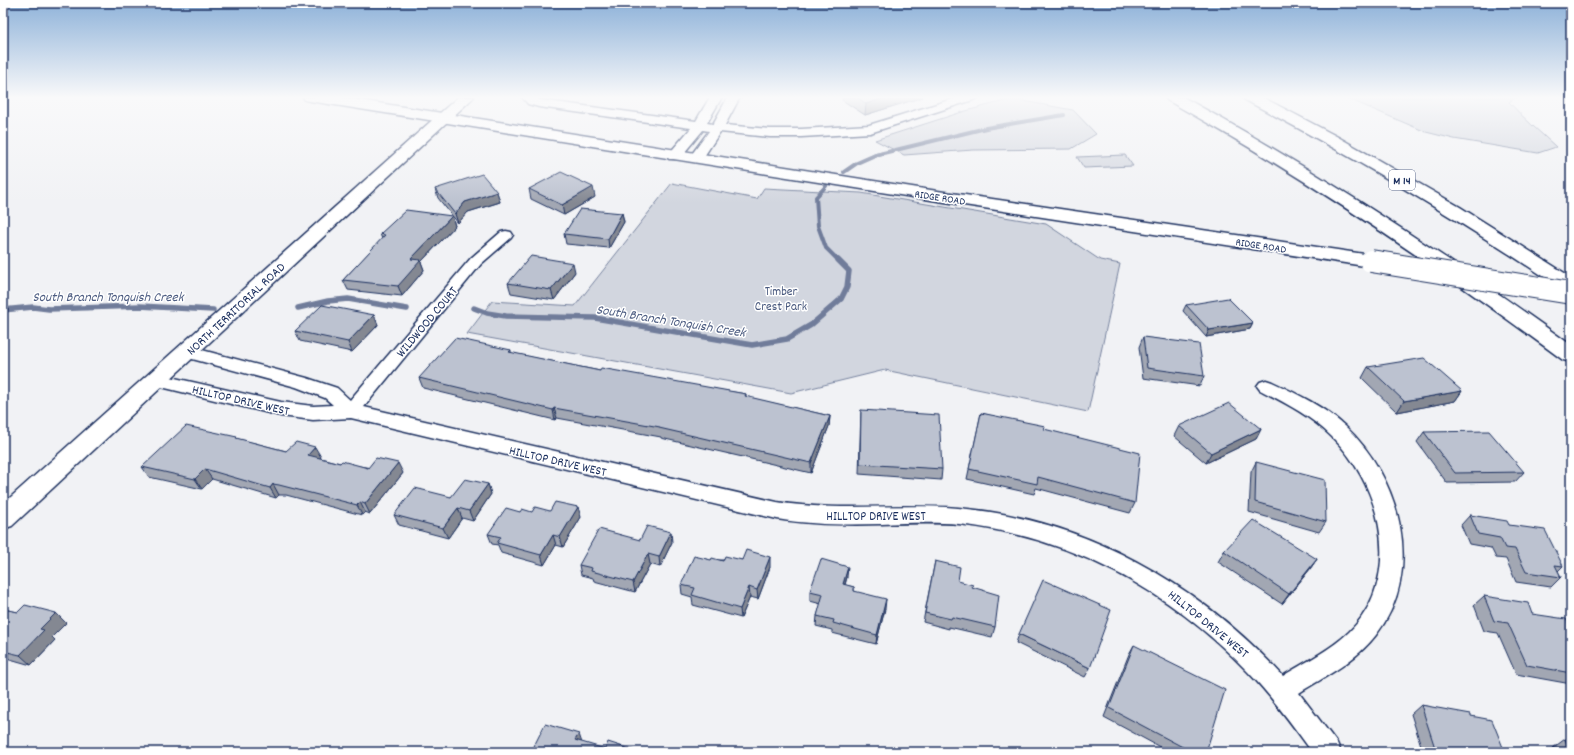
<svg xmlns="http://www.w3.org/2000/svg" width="1574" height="755" font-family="Dekko,sans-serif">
  <rect width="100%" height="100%" fill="#f1f2f5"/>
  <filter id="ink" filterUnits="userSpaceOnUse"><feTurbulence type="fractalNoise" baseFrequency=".025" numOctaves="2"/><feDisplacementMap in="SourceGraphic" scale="8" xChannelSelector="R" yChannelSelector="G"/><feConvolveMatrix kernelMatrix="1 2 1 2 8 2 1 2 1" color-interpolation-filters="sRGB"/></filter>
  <g filter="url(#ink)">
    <g fill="#d2d6df" stroke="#76829e">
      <path d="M1344,97H1517L1509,102C1523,118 1540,132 1556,147L1538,153L1454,139L1426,132Z"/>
      <path d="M1012,99L1073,110L1096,134L1071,149L973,150L904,155L875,140L962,112Z"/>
      <path d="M1125,155L1133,166L1084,168L1077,157Z"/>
      <path d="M672,183L757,199L764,188L861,193L1046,224L1100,260L1120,264L1088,412L885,370L791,393L467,334L492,301L575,306Z"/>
    </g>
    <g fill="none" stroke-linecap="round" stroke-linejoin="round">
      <g stroke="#707c9a" stroke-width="4">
        <path d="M844,172L857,163L875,155L986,128L1064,115"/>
        <path d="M826,186L816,197L818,226L826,248L839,261"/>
      </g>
      <g stroke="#707c9a" stroke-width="5.5">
        <path d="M298,308L328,301L348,299L407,309"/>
        <path d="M474,308L487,313L506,316L595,318L752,345L787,339L811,325L841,299L847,287L849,271L838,260"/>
        <path d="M3,310L33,307L49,309L140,306L213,310"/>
      </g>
      <defs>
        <g id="minor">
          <path d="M522,97H535L540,100L696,121L710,97H722L707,123L713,124L728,97H740L725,125L770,129H801L869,125L959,97H978L976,99L870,133L801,137H770L720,132L701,161H691L689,158L709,131L703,130L679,159H669L667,156L691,128L539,107L528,104Z"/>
          <path d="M506,231L511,232L513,235L511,238L481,264L364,407L777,502C837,512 897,503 958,508C1083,518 1199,584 1283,676C1310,659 1342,645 1361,618C1401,562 1377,480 1331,436C1311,416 1285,403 1260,390L1257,386L1260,382L1266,380L1272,382C1298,394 1324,407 1345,426C1400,477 1426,571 1376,635C1356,661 1326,676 1299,693L1337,743L1341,752H1312C1292,724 1272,697 1248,672C1170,591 1072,537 959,524C934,522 907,523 882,524C846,525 812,525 777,519L351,418L313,420L281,416L157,386L151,384L148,380L151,376L157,374L281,402L313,406L333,405L325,398L296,387L181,356L178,352L181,348L187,346L307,378L337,388L350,400L471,258L501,232Z"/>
        </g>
        <path id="tertiary" d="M303,97H340L931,190L1371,255L1378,257L1380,261L1378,265L1371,267L931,200L310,101L305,100Z"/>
        <path id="secondary" d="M458,97H474L12,526L3,529V504Z"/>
        <g id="motorway">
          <path d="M1165,97H1183C1318,171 1446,255 1571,345V362L1563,360C1436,266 1306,177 1167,100Z"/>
          <path d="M1243,97H1262L1338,137L1460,207L1571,277V292L1564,290C1461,221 1355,157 1245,100Z"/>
        </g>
      </defs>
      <use href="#minor" stroke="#1b2f5e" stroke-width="3"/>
      <use href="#tertiary" stroke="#1b2f5e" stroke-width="3"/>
      <use href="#secondary" stroke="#1b2f5e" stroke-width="3"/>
      <use href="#motorway" stroke="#1b2f5e" stroke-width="3"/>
      <use href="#minor" fill="#fff" fill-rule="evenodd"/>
      <use href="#tertiary" fill="#fff" fill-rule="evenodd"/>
      <use href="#secondary" fill="#fff" fill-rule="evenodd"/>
      <use href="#motorway" fill="#fff" fill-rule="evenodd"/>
      <defs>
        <path id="tertiary-bridge-far1" d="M1371,261H1374"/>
        <path id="tertiary-bridge" d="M1371,261L1571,293"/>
      </defs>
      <use href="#tertiary-bridge-far1" stroke="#1b2f5e" stroke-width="18" stroke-linecap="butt"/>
      <use href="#tertiary-bridge" stroke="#1b2f5e" stroke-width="24" stroke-linecap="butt"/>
      <use href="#tertiary-bridge-far1" stroke="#fff" stroke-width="16"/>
      <use href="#tertiary-bridge" stroke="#fff" stroke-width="22"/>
    </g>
    <g fill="#a2a7b3" stroke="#1b2f5e">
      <path d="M843,97H923L865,115L842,100Z"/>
      <path d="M435,189L497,192L500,202L468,212L458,223L438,198Z"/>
      <path d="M529,189L595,197L564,215L531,199Z"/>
      <path d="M622,213L624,222L609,248L566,244L564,234Z"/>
      <path d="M452,216L455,226L421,262L424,270L402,296L348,290L343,280L382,239L380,234Z"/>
      <path d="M575,272L554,300L511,293L508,283Z"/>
      <path d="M1186,305L1253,323L1250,329L1206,337L1183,311Z"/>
      <path d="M374,315L378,325L352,352L300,341L295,331Z"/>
      <path d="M1143,337L1204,376L1200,386L1143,378L1139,347Z"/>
      <path d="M511,350V353L600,371L746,394V397L830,416L829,426L811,473L661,438V437L557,418L555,420L423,388L419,378Z"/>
      <path d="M1368,367L1462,391L1455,401L1397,412L1362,378Z"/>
      <path d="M861,410L942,469L941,480L859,474Z"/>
      <path d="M981,413L1044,429L1135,503L1130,513L1036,488L1034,494L967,479Z"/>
      <path d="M1179,426L1261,429L1256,439L1206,463L1174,436Z"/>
      <path d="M1424,432L1524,472L1515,482L1447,483L1417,442Z"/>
      <path d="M238,439L286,451L321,457L320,458L340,463L403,473L370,514L365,512L362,515L286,495H279L276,498L212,479L202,489L149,477L142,467Z"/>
      <path d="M1256,462L1326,522L1319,532L1249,512L1251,472Z"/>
      <path d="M488,484L491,494L473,521L462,518L448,538L399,525L394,515L451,497Z"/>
      <path d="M520,512L581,517L563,547L556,545L544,565L501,553L498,545L492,544L488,534Z"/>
      <path d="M1470,515L1509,525L1563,566L1558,571L1561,577L1551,587L1516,582L1506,559L1496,558L1491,548L1469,544L1461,525Z"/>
      <path d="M640,540L672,542L660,567L650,564L635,592L594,581L593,578L581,575L579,565Z"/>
      <path d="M1224,551L1317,559L1310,569L1282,604L1218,562Z"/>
      <path d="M711,560H742L770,567L758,599L750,597L741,618L693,605L692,597L682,594L681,585Z"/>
      <path d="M935,561L958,581L972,587L995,627L992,637L949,627V629L923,622Z"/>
      <path d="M847,577L845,585L854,587V591L885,609L876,644L832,633V630L816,626L817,616L821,604L810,601V591Z"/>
      <path d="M1484,596L1532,614L1571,629V684L1516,674L1498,633L1484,631L1474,605Z"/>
      <path d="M3,609L18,612L66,623L52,637L55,640L31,665L3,657Z"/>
      <path d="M1019,634L1090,668L1085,677L1016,643Z"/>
      <path d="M1134,645L1206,752H1169L1104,717L1129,654Z"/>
      <path d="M1421,705L1471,716L1504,750L1517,752H1423L1411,714Z"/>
      <path d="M1565,739L1571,752H1554L1553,748Z"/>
    </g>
    <g fill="#848892" stroke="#1b2f5e">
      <path d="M887,97H923L865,115L866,104Z"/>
      <path d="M593,187L595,197L564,215L562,205Z"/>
      <path d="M497,192L500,202L468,212L458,223L455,214L465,202Z"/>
      <path d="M622,213L624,222L609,248L608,239Z"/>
      <path d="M452,216L455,226L421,262L424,270L402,296L398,286L411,259Z"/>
      <path d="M573,263L575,272L554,300L551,290Z"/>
      <path d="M374,315L378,325L352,352L348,342Z"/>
      <path d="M1253,323L1250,329L1206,337L1209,330Z"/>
      <path d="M1462,391L1455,401L1397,412L1404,401Z"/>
      <path d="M554,408L557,418L555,420L553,410Z"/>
      <path d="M830,416L829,426L811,473V463Z"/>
      <path d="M1261,429L1256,439L1206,463L1211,453Z"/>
      <path d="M315,447L321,457L313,465L308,455Z"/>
      <path d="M398,463L403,473L370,514L365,504Z"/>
      <path d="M205,469L212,479L202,489L195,479Z"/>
      <path d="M273,484L279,495L276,498L270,488Z"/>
      <path d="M488,484L491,494L473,521L469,511Z"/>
      <path d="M360,502L365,512L362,515L357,505Z"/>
      <path d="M578,507L581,517L563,547L560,537Z"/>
      <path d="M458,508L462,518L448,538L443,528Z"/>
      <path d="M671,532L672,542L660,567L659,557Z"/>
      <path d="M553,535L556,545L544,565L541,555Z"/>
      <path d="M648,554L650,564L635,592L633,582Z"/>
      <path d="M770,557V567L758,599L757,590Z"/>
      <path d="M1317,559L1310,569L1282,604L1289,594Z"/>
      <path d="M848,567L847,577L842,594L843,584Z"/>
      <path d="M749,587L750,597L741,618L740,609Z"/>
      <path d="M886,599L885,609L876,644L877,635Z"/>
      <path d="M56,613L66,623L52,637L55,640L31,665L20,655L40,629Z"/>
      <path d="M579,734L582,743L575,740Z"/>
    </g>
    <g fill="#bcc2d0" stroke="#1b2f5e">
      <path d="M857,97H887L866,104Z"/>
      <path d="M561,172L593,187L562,205L529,189Z"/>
      <path d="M482,174L497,192L465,202L455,214L435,189Z"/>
      <path d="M580,209L622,213L608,239L564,234Z"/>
      <path d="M406,210L452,216L411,259L421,260L398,286L343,280L385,235L380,234Z"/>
      <path d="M531,256L573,263L551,290L508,283Z"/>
      <path d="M1228,298L1253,323L1209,330L1186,305Z"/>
      <path d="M322,305L374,315L348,342L295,331Z"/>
      <path d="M1143,337L1199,344L1204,376L1147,368Z"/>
      <path d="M455,338L511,350L509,352L600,371L601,368L746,394L745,396L830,416L811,463L659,428L660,427L554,408L553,410L419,378Z"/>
      <path d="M1424,358L1462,391L1404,401L1368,367Z"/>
      <path d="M1229,403L1261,429L1211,453L1179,426Z"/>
      <path d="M861,410L939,415L942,469L860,464Z"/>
      <path d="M981,413L1045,426L1044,429L1140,453L1135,503L1038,477L1037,484L969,469Z"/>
      <path d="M186,426L237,437L236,438L286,451L296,442L315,447L308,455L340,463L342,461L368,468L376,458L398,463L365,504L360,502L357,505L279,485L273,484L270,488L205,469L195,479L142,467Z"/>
      <path d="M1489,431L1524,472L1455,473L1424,432Z"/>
      <path d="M1256,462L1325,480L1326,522L1255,502Z"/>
      <path d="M465,479L488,484L469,511L458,508L443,528L394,515L415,488L451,497Z"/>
      <path d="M555,502L578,507L560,537L553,535L541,555L497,543L501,537L488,534L506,508L520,512L522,509L532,512L535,507L550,511Z"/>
      <path d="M1470,515L1507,521L1509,525L1545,530L1563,566L1555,565L1561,577L1526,572L1515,549L1505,548L1500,538L1478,534Z"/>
      <path d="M1253,520L1317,559L1289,594L1224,551Z"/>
      <path d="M647,526L671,532L659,557L648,554L633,582L591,571L592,568L579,565L599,529L640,540Z"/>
      <path d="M746,550L770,557L757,590L749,587L740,609L692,595L695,588L681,585L694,556L711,560L712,558L723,561L725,556L742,560Z"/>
      <path d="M821,559L848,567L843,584L854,587V591L886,599L877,635L833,623L834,620L817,616L823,594L810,591Z"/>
      <path d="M935,561L960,567L958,581L973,585L972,587L999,595L995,627L952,617L951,619L925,613Z"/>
      <path d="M1043,580L1111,610L1090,668L1019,634Z"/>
      <path d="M1484,596L1528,603L1532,614L1566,619L1571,629V673L1527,665L1508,623L1494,621Z"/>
      <path d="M25,605L56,613L40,629L44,630L20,655L3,651V609L18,612Z"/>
      <path d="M1134,645L1225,690L1206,752H1192L1109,708Z"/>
      <path d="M1421,705L1471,714V716L1492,720L1504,750L1517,752H1439L1436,751Z"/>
      <path d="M545,724L579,734L575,740L605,749L608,742L636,751V752H531Z"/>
      <path d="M1565,739L1571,740V752H1570Z"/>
    </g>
  </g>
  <linearGradient id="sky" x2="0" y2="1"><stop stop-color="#8eb2d9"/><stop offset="0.48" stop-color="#f9f9fa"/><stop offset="1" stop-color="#f9f9fa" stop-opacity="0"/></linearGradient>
  <rect width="1574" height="203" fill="url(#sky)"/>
  <g text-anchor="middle" stroke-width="3" stroke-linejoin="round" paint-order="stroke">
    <g font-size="11" fill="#1b2f5e" stroke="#fff">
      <text transform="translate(940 197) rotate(9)" y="4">RIDGE ROAD</text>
      <text transform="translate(1261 245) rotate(9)" y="4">RIDGE ROAD</text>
    </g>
    <rect fill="#fff" stroke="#5f6d8e" stroke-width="1" x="1389" y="170" width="26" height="20" rx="3"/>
    <g font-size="12" font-weight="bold" fill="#1b2f5e">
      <text x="1402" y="184">M 14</text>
    </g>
    <g font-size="13" fill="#49597e" stroke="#fff">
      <text x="781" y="295">Timber<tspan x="781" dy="15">Crest Park</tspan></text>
    </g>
    <g font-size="13" fill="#1b2f5e" stroke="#fff">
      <text transform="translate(235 308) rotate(-43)" y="5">NORTH TERRITORIAL ROAD</text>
      <text transform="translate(426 321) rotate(-50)" y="5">WILDWOOD COURT</text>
      <text transform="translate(241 399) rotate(13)" y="5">HILLTOP DRIVE WEST</text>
      <text transform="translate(558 460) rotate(13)" y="5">HILLTOP DRIVE WEST</text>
      <text x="876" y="520">HILLTOP DRIVE WEST</text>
      <text transform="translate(1209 623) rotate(39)" y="5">HILLTOP DRIVE WEST</text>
    </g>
    <g font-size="14" font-style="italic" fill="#4c5c81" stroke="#fff">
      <text x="108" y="301">South Branch Tonquish Creek</text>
      <text transform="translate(671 320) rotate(9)" y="5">South Branch Tonquish Creek</text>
    </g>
  </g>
  <rect width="1574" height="755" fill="none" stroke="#fff" stroke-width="16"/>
  <rect x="8" y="8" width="1558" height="739" fill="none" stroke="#1b2f5e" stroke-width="1.5" filter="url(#ink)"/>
</svg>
